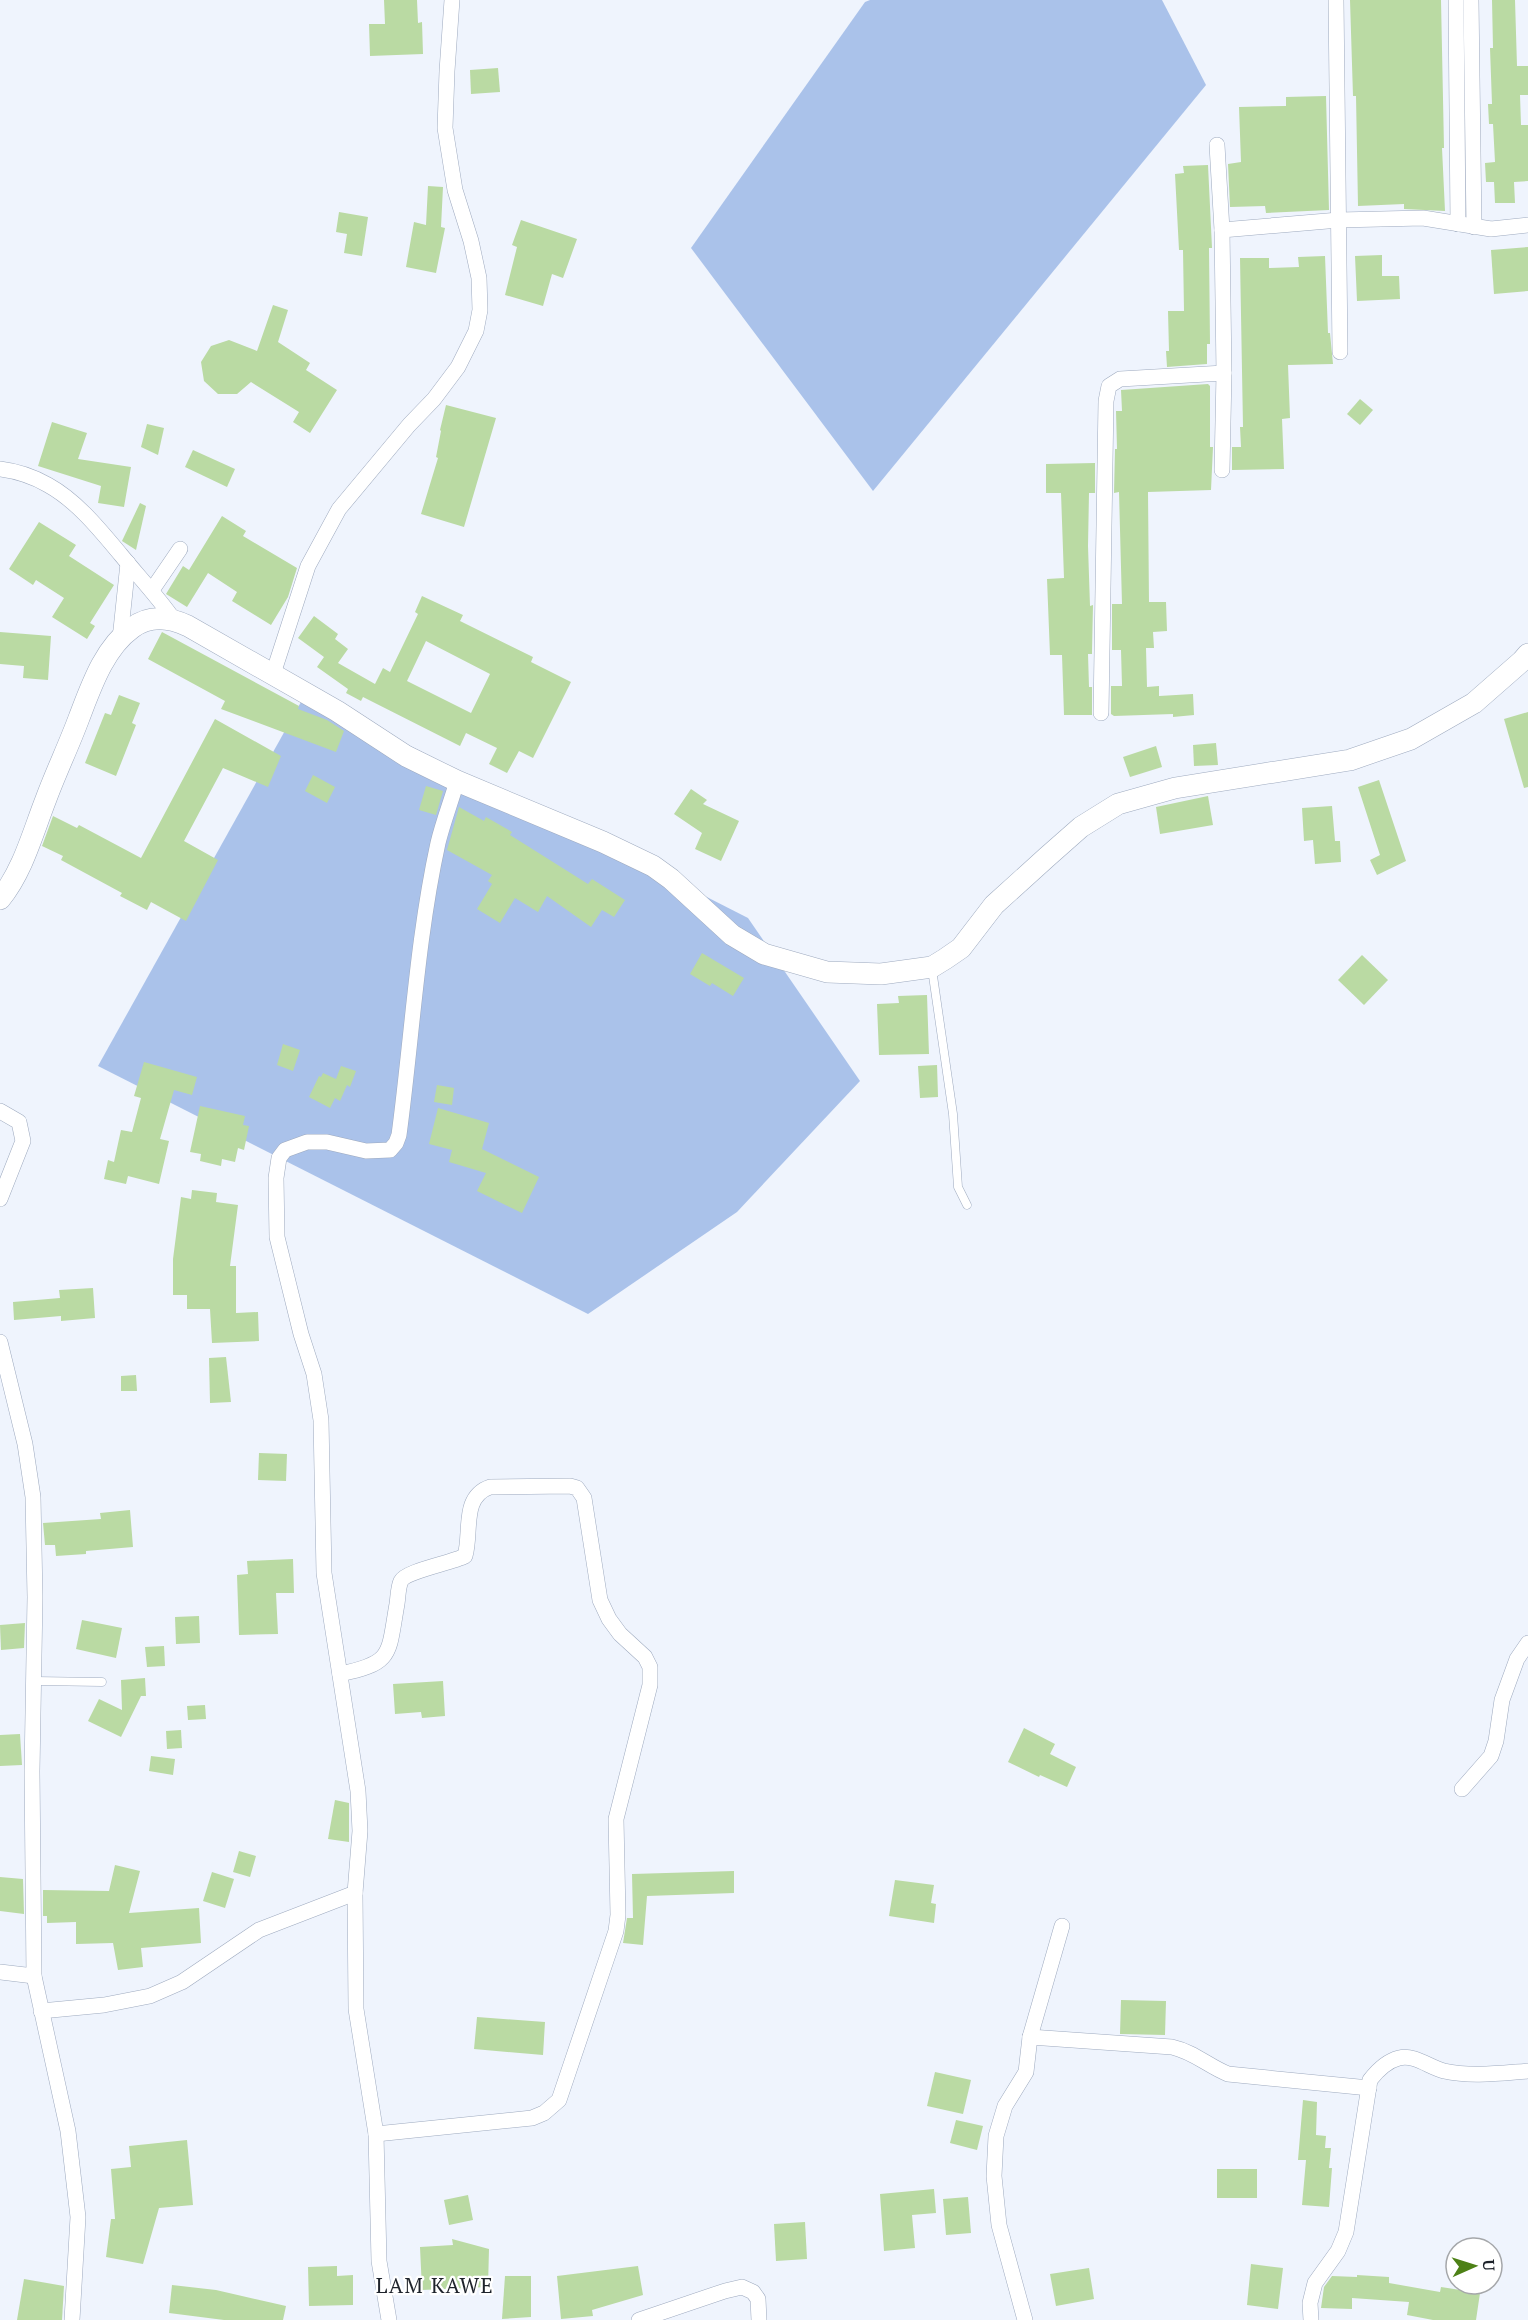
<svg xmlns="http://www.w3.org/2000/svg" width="1528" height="2320" font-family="'PT Serif',serif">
  <rect width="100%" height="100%" fill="#eff4fd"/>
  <g fill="#aac2ea">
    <path d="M870,0H1162L1206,85L873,491L691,248L865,2Z"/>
    <path d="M306,693L748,918L860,1081L737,1212L588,1314L98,1066Z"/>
  </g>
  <g fill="#badaa3" fill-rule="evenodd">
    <path d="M384,0H417L418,23L422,22L423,54L370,56L369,24H385Z"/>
    <path d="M1350,0H1441L1444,148H1442L1445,211L1404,209V204L1358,206L1356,96H1353Z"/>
    <path d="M1492,0H1515L1517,66H1528V95H1520L1521,125H1528V181L1514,182L1515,203H1495L1494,182H1486L1485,163L1495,162L1493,124H1489L1488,104H1492L1490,48H1493Z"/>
    <path d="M498,68L500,92L471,94L470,70Z"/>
    <path d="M1326,96L1329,210L1266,213L1265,206L1230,207L1228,164L1241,162L1239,107L1286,106V97Z"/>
    <path d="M1208,165L1212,248H1209L1210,344H1207V364L1167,367L1166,351H1169L1168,311H1184L1183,250H1179L1175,174L1184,173L1183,166Z"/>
    <path d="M428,186L443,187L441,227L445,228L436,273L406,267L414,222L426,225Z"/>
    <path d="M339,212L368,217L362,256L344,253L347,234L336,232Z"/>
    <path d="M521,220L577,239L563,278L552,274L543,306L505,295L517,247L512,245Z"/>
    <path d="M1528,247V291L1494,294L1491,250Z"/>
    <path d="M1382,255V276H1399L1400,299L1357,301L1355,256Z"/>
    <path d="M1325,256L1328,333H1330L1333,364L1288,365L1290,418L1282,419L1284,469L1232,470V447H1241L1240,427H1243L1240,258H1269V268L1299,267L1298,257Z"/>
    <path d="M273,305L288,310L278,342L310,363L306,370L337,390L310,433L293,422L299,412L251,382L237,394H218L204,381L201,362L211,346L229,340L257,351Z"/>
    <path d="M1208,384L1210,386V447H1213L1211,490L1148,492L1149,602H1166L1167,631L1153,632L1154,648H1146L1147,687L1159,686V696L1193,694L1194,715L1173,717V714L1114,716L1111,714V686H1122L1121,650H1112V604H1122L1119,492L1114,493L1115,449H1117L1116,411H1122L1121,390Z"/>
    <path d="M1360,399L1373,410L1360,425L1347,414Z"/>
    <path d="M446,405L496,418L464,527L421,514L438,458L436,457L441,431L440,430Z"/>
    <path d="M52,422L87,433L78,459L131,467L124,507L98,503L101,486L38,466Z"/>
    <path d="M147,424L164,428L158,455L141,447Z"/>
    <path d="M193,450L235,469L227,487L185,467Z"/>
    <path d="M1095,463V493H1089L1088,546L1090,606L1093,605L1092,651V654H1088L1089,687H1092V715H1064L1062,655H1050L1047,579L1064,578L1061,493H1046V464Z"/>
    <path d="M140,503L146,506L136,550L122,541Z"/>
    <path d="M222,516L246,531L243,536L297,568L288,597L271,625L232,601L237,592L208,573L187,607L166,594L183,566L189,570Z"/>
    <path d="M39,522L76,545L69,556L114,585L90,623L95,626L87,639L52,617L64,598L36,580L33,585L9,569Z"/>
    <path d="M422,596L463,615L460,621L533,657L531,662L571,682L533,758L519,751L507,773L489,764L497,748L466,733L460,746L363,697L361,701L346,693L348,689L317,667L324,657L298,638L314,616L338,634L335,639L348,649L338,663L375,684L383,668L390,672L418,614L415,612ZM426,641L490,674L471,713L407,681Z"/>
    <path d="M0,632L51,636L48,680L23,678L24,666L0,664Z"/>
    <path d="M162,632L299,706L298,709L327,720L344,731L336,752L221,709L225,701L148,659Z"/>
    <path d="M119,695L140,703L132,723L136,725L116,776L85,763L105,713L111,715Z"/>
    <path d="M1528,712V787L1524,788L1504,719Z"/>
    <path d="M215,719L281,756L268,787L223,768L184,841L218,860L186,921L151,902L147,910L120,896L122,893L61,860L63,856L42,846L53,816L77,828L79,825L141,858Z"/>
    <path d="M1216,743L1218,765L1194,766L1193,745Z"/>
    <path d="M1156,746L1162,767L1130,777L1123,757Z"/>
    <path d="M313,775L335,787L327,803L305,791Z"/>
    <path d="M1379,780L1406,861L1377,875L1370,860L1380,855L1358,787Z"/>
    <path d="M426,786L443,791L436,815L419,810Z"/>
    <path d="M691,789L707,800L703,804L739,821L721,861L695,849L702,833L674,814Z"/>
    <path d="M1208,796L1213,825L1160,834L1156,807Z"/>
    <path d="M1332,806L1335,841H1340L1341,862L1315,864L1313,840L1304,841L1302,808Z"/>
    <path d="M459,807L484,821L486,817L512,832L510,835L588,884L592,879L625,900L614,917L602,910L591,927L547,896L538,912L515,898L500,923L477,909L492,884L488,881L492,875L447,850Z"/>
    <path d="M702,953L744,978L733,996L712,983L710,986L690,974Z"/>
    <path d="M1362,955L1388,980L1364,1005L1338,980Z"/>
    <path d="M927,995L929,1054L879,1055L877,1004L899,1003L898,996Z"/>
    <path d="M283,1044L300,1050L293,1071L277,1065Z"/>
    <path d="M144,1062L197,1077L192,1095L174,1090L160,1139L169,1141L159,1184L128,1176L126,1184L104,1179L108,1160L114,1162L121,1130L132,1132L141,1098L134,1096Z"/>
    <path d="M937,1065L938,1097L920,1098L918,1066Z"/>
    <path d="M341,1066L356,1071L350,1087L347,1085L340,1101L335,1098L330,1108L309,1097L319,1076L321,1077L323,1073L336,1079Z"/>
    <path d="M437,1085L454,1088L452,1105L434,1102Z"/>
    <path d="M200,1106L245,1116L243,1125L249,1126L244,1150L238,1148L235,1162L222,1159L221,1166L200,1161L201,1154L190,1152Z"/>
    <path d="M438,1108L489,1123L482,1149L539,1177L522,1213L477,1191L486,1173L449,1162L452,1150L429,1144Z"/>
    <path d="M192,1190L217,1193L216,1202L238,1205L230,1266H236V1313L258,1312L259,1341L212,1343L210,1309H187V1295H173V1259L181,1197L191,1199Z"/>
    <path d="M93,1288L95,1318L61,1321V1316L14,1320L13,1302L60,1298L59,1290Z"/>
    <path d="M226,1357L231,1402L210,1403L209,1358Z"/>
    <path d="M136,1375L137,1391H121V1376Z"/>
    <path d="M259,1453L287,1454L286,1481L258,1480Z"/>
    <path d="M130,1510L133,1547L86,1551V1554L56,1556L55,1545H45L43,1523L101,1519L100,1513Z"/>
    <path d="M293,1559L294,1593H276L278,1634L239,1635L237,1575L248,1574L247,1561Z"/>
    <path d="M199,1616L200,1643L176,1644L175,1617Z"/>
    <path d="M82,1620L122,1628L116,1658L76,1649Z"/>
    <path d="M25,1623L24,1648L1,1650L0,1625Z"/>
    <path d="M164,1646L165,1666L147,1667L145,1647Z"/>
    <path d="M145,1678L146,1696H141L121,1737L88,1721L99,1699L122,1710L121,1680Z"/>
    <path d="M443,1681L445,1716L422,1718L421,1712L395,1714L393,1684Z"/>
    <path d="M205,1705L206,1719L188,1720L187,1706Z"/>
    <path d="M1024,1728L1055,1744L1050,1754L1076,1767L1067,1787L1040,1775L1039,1777L1008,1762Z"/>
    <path d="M181,1730L182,1748L167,1749L166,1731Z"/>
    <path d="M20,1734L22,1765L0,1766V1735Z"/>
    <path d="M151,1756L175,1759L173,1775L149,1771Z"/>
    <path d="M335,1800L349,1803V1842L328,1839Z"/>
    <path d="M239,1851L256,1856L250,1877L233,1872Z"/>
    <path d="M115,1865L140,1871L129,1913L199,1908L201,1943L141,1948L143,1967L118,1970L113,1943L76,1944V1922L47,1923V1916H43V1890L109,1891Z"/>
    <path d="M734,1871V1893L647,1896L643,1945L623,1943L627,1918H633L632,1874Z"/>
    <path d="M212,1872L234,1879L225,1908L203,1901Z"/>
    <path d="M0,1877L23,1879L24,1914L0,1911Z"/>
    <path d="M895,1880L934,1885L931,1903L936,1904L934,1923L889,1916Z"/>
    <path d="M1121,2000L1166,2001L1165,2035L1120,2034Z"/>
    <path d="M477,2017L545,2022L543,2055L474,2049Z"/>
    <path d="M935,2072L971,2080L963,2114L927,2106Z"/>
    <path d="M1303,2100L1317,2102L1316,2135L1326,2136L1325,2148H1331L1329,2168H1332L1329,2207L1302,2205L1306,2160H1298Z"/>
    <path d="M956,2120L983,2126L977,2150L950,2143Z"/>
    <path d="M187,2140L193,2205L159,2208L143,2264L106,2257L111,2219H115L111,2169L131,2167L129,2146Z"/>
    <rect x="1217" y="2169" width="40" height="29"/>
    <path d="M934,2189L936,2213L912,2215L915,2248L884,2251L880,2194Z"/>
    <path d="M468,2195L473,2220L449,2225L444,2200Z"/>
    <path d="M968,2197L971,2233L946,2235L943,2199Z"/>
    <path d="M805,2222L807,2259L776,2261L774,2224Z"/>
    <path d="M452,2239L489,2249L488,2287L422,2290L420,2247L453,2245Z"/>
    <path d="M1251,2264L1283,2268L1278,2309L1247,2305Z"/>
    <path d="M337,2266V2276L353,2275V2305L309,2306L308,2267Z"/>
    <path d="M638,2266L643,2295L592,2310L593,2316L561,2319L557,2276Z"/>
    <path d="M1089,2268L1094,2299L1056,2306L1050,2274Z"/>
    <path d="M1357,2275L1389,2277V2283L1440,2292L1441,2287L1480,2293L1476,2320H1433L1407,2315L1409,2302L1352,2298V2309L1321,2308L1324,2287L1332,2276L1357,2277Z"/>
    <path d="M505,2276H531V2317L502,2319Z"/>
    <path d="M24,2279L64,2286L62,2320H17Z"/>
    <path d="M172,2285L216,2290L286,2306L283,2320H224L169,2313Z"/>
  </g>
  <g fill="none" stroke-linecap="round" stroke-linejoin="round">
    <defs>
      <g id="lane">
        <path d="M932,969L953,1114L958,1187L967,1205"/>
        <path d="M35,1681L102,1682"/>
      </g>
      <g id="street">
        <path d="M1336,0L1340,352"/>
        <path d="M1456,0L1458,224"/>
        <path d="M1471,0L1474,227"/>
        <path d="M1217,145L1222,230"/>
        <path d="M0,469C16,471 34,477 48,485C77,501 100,530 121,555C139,577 158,597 174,620"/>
        <path d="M1222,470L1224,373L1222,230L1339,220L1423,218L1491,229L1528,225"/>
        <path d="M152,590L180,549"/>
        <path d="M120,639L128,563"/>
        <path d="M273,674L308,566L339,509L409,425L434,399L458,367L476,331L480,310L479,278L471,241L455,190L445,128L447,71L452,0"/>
        <path d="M1101,713L1106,401L1109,386L1120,379L1224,373"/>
        <path d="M0,1111L19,1122L23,1141L0,1199"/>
        <path d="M0,1342L25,1444L33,1497L35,1597L32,1771L34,1976L68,2131L78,2217L72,2320"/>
        <path d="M340,1674C394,1663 388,1654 397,1604C398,1598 398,1587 401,1581C406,1571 451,1563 465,1556C472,1532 461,1497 490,1487L570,1486L577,1488L584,1498L600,1600L609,1619L620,1634L645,1657L650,1667V1685L616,1819L618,1915L616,1931L559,2100L544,2113L532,2118L376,2134"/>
        <path d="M1462,1789L1491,1756L1496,1741L1502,1700L1517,1659L1528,1643"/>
        <path d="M0,1972L34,1976"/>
        <path d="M41,2011L104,2005L150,1996L182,1982L259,1930L355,1893"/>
        <path d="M1030,2037L1172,2047C1194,2052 1208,2066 1228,2074L1369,2088"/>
        <path d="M389,2320L379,2261L376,2134L356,2009L355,1893L360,1831L358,1791L324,1573L321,1420L314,1374L301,1334L277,1237L276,1178L279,1158L285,1150L307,1142H327L366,1151L390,1150L396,1143L399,1135C412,1038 417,939 438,843C443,822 451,802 457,781"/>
        <path d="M639,2320L725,2291L742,2287L753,2292L758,2299L759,2320"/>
        <path d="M1025,2320L999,2225L994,2176L996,2136L1005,2106L1026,2072L1030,2037L1062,1926"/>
        <path d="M1311,2320L1310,2303L1315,2283L1338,2251L1346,2232L1370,2080C1377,2071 1387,2061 1399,2058C1414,2054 1429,2067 1444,2071C1471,2077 1501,2073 1528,2071"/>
      </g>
      <path id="secondary" d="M0,899C23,871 33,832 46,799C56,772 69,745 79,718C91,687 104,648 132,628C149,615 169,617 188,626L337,711L406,756L457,781L603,842L653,866L671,879L732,935L764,954L827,972L881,974L932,967L945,959L961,948L994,905L1047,857L1081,827L1118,804L1175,788L1350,760L1411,739L1474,703L1522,661L1528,654"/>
    </defs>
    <use href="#lane" stroke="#9eaabf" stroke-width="9"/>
    <use href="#street" stroke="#9eaabf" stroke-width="16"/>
    <use href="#secondary" stroke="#9eaabf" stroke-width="22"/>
    <use href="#lane" stroke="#fff" stroke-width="8"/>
    <use href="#street" stroke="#fff" stroke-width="15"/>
    <use href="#secondary" stroke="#fff" stroke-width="21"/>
  </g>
  <g text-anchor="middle" stroke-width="4.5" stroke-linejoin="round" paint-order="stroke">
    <g font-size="21" letter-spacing="1.5" fill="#1e232b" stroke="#fff">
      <text x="435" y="2293">LAM KAWE</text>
    </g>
  </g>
  <g transform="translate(1474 2266) rotate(87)"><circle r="28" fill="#ffffff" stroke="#a5a7aa" stroke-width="1.5"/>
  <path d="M0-4.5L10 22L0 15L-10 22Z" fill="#4d8116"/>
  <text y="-9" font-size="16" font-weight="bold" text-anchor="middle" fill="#1e232b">U</text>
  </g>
</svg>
